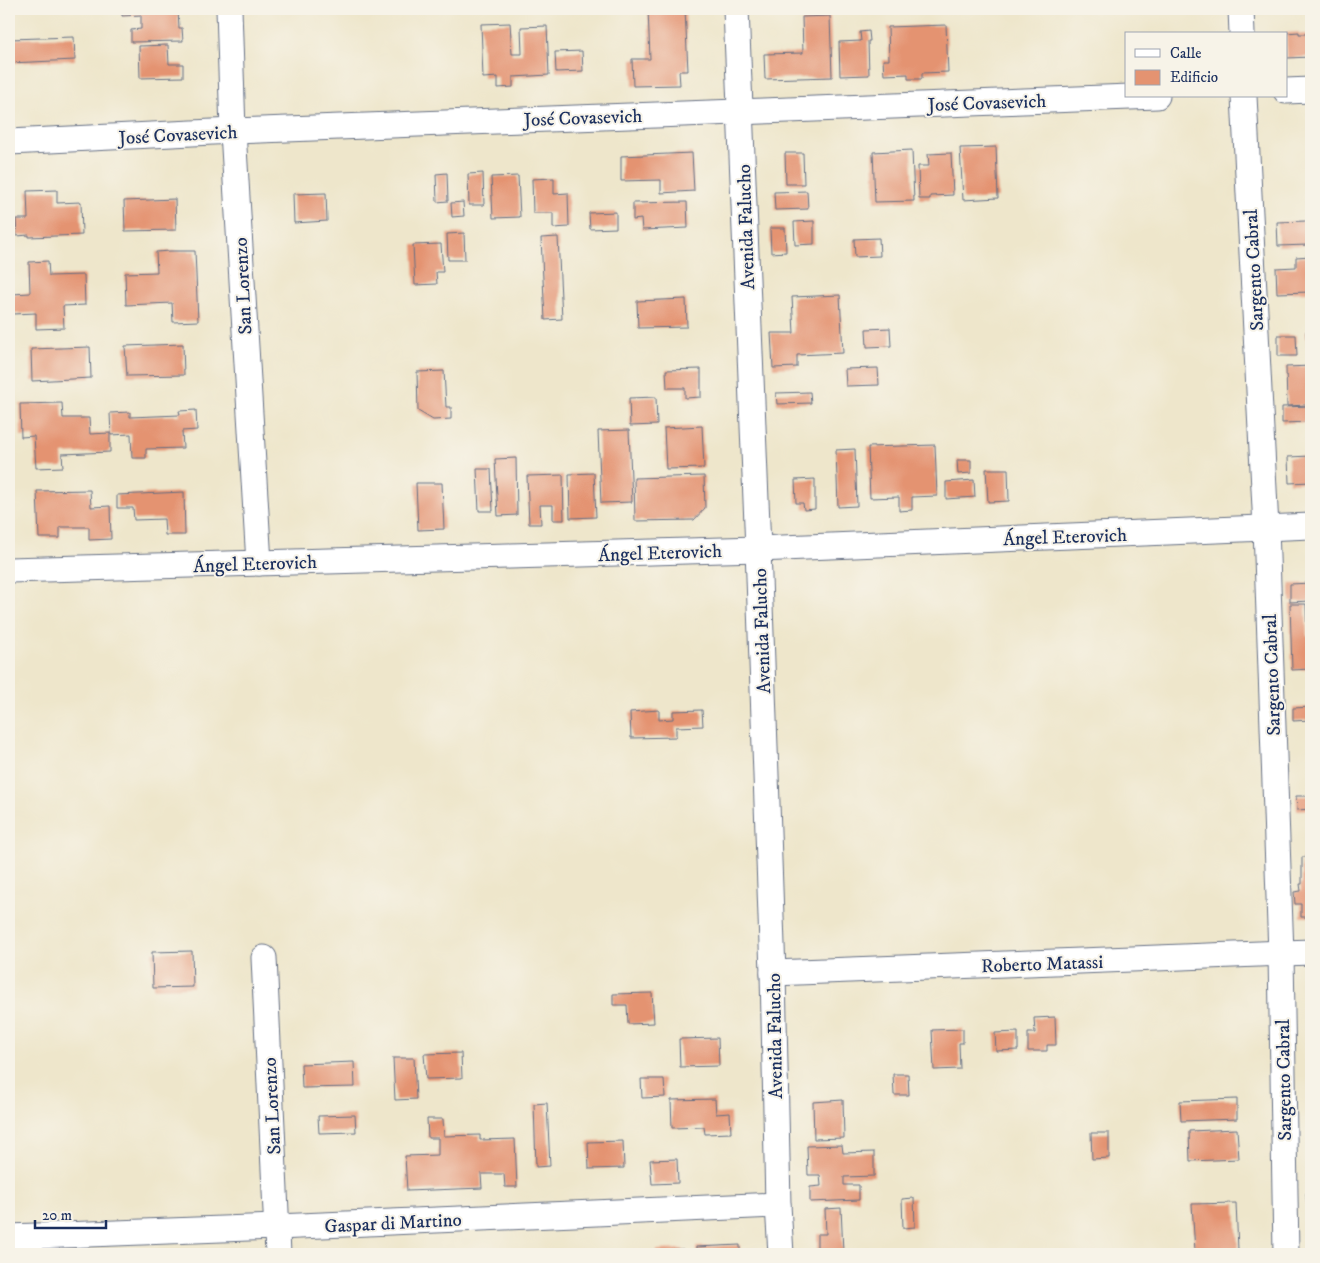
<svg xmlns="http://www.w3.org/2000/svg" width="1320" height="1263" font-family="'IM FELL DW Pica',serif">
  <rect width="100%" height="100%" fill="#f7f3e8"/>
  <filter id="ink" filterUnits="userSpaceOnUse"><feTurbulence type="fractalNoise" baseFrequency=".02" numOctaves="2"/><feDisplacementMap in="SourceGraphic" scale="10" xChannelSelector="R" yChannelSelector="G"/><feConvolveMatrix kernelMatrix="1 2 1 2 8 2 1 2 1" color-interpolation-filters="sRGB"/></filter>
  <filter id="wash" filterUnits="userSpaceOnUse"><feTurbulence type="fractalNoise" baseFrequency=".0096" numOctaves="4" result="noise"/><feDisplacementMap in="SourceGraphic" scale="20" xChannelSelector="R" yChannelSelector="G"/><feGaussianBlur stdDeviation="1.12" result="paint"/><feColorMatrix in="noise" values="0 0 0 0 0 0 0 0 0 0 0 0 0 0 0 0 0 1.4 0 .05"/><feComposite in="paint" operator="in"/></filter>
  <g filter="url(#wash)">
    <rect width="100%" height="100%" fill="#eee6cb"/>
    <g id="blocks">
      <g fill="#e49371">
        <path d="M122,9H178L179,28H182L183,41L131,42V30L141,29V15L122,16Z"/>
        <path d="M648,9H685L688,71H679L680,85L633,86L632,59H650Z"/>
        <path d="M1265,9H1293V11L1265,12Z"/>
        <path d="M830,16L832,77L765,79L764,54L803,53L802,17Z"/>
        <path d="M510,23L512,54H522L521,27L547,26L549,75L513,77V87L498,88V77L483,78L481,24Z"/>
        <path d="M946,25L948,72L922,73V79H908V74L884,75L883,60H889L888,27Z"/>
        <path d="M869,31L870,41H868L869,75L840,76L839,42L861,41L860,32Z"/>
        <path d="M1299,32V34H1311V57L1287,58L1286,33Z"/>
        <path d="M74,37L75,60L10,63L9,39Z"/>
        <path d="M168,45L169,64H183V77L140,78L139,46Z"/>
        <path d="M582,51L583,71L556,72L555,52Z"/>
        <path d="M996,147L998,198L963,200L960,148Z"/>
        <path d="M912,150L914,201L875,202L873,152Z"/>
        <path d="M692,153L694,191L661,193V180L621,181V156Z"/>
        <path d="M785,153H803L804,184H786Z"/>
        <path d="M951,153L953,195L930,196V199H919L918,166H929L928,154Z"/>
        <path d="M447,173L448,201L437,202L436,174Z"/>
        <path d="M483,173L484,205H469L468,174Z"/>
        <path d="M518,176L520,217L493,218L491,177Z"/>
        <path d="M554,178V194L568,193L569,227L553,228V213H533L532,179Z"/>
        <path d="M57,190V203L81,202L82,235L29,237V235L17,236L16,219H28L27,191Z"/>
        <path d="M807,191L808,209L775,210L774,192Z"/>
        <path d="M326,193L327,221L294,223L293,194Z"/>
        <path d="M175,199L176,230L125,231L124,201Z"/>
        <path d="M463,202L464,216L452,217L451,203Z"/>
        <path d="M687,202L688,228L642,230L641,219L633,220V203Z"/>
        <path d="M616,212V228L590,229L589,213Z"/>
        <path d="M814,221V244L795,245L794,222Z"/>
        <path d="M1307,221L1308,245L1278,246L1277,222Z"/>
        <path d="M770,228H785L786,252L771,253Z"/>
        <path d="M464,233L465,260H448L447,234Z"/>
        <path d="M558,237L562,319L545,320L541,238Z"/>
        <path d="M879,238L880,256L855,257L854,239Z"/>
        <path d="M441,244L443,272H436L437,284L415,285L413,245Z"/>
        <path d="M170,251H195L198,321L173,322L172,303L126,305L125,273L157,272L156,252Z"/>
        <path d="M1311,256V292L1277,293L1276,268L1296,267V257Z"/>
        <path d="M48,261L49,276L84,275L85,305L63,306L64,328L36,329V313L13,314L12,294L30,293L29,262Z"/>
        <path d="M840,295L843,353L797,355V367L773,368L771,333H794L792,297Z"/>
        <path d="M686,299L687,327L638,328L637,301Z"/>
        <path d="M890,328L891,346L867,347L866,329Z"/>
        <path d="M1306,331H1311V350H1307Z"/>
        <path d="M1278,335H1296L1297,356H1278Z"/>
        <path d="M183,344L184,375L127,376L125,346Z"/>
        <path d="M90,347L91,378L32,381L31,349Z"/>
        <path d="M1311,366V386H1307V405L1287,406L1286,367Z"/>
        <path d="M878,368L879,385L846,386L845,369Z"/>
        <path d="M701,369V397L685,398V388H667L666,370Z"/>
        <path d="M444,371L446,407H451V419L433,420L418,411L417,372Z"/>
        <path d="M810,392L811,403L777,404L776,393Z"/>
        <path d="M656,397L657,425L630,426L629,398Z"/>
        <path d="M62,403L63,418H89L90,434L110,433V452L62,454L63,467L36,468L34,436L21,437L20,404Z"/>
        <path d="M1311,406V422L1282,423V407Z"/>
        <path d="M196,410L197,430L182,431L183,448L146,449V458H132L131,434L111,435L110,413L130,412V417L180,415L179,411Z"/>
        <path d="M702,426L704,468L666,469L664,428Z"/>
        <path d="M629,430L632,502L601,503L598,431Z"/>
        <path d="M935,445L937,496L912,497V510L899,511V497L870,498L868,447Z"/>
        <path d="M855,449L857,506L838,507L836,450Z"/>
        <path d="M1311,456V482L1289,483L1288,457Z"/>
        <path d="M516,458L517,515L498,516L495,459Z"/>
        <path d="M957,460H971V473L958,474Z"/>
        <path d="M477,469H491L493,511H479Z"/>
        <path d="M986,469H1008L1009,501L988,502Z"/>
        <path d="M594,473L596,517L570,518L569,474Z"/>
        <path d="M563,475L564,520H553V505H540L541,524H529L527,476Z"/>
        <path d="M704,476L705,508L694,520L635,521L634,478Z"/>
        <path d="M815,479V509L804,510L803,503H796L795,480Z"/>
        <path d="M974,480L975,497L946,499V482Z"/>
        <path d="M416,483H442L444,529L418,530Z"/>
        <path d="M90,490L91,507L110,506L111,539L89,540V527H60V538H39L37,491Z"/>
        <path d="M184,492L185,535H165L164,519L134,520L133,508H117V495Z"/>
        <path d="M1311,583V601L1290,602V584Z"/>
        <path d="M1290,604H1306L1307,636H1311V669L1292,670Z"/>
        <path d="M1311,707V720L1293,721V708Z"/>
        <path d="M659,710V720L673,719V711L702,710L703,726L676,727V737L631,738L630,712Z"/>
        <path d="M1296,796H1311V809L1297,810Z"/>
        <path d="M1302,857H1311V917H1301V904H1295L1294,892L1301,891L1300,884H1302Z"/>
        <path d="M192,951L193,987L153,988L152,952Z"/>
        <path d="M652,993L654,1023L628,1024L627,1005H613V994Z"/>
        <path d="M1055,1017L1056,1045H1047V1051H1028V1033H1035L1034,1018Z"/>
        <path d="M963,1029V1043H959L960,1069L934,1070L932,1030Z"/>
        <path d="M1018,1032V1050L996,1051L995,1033Z"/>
        <path d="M718,1038L719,1066L680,1067L679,1039Z"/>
        <path d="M461,1053L462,1078L426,1079L424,1054Z"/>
        <path d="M393,1058H414L416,1099L395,1100Z"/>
        <path d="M354,1062L355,1087L302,1088L301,1064Z"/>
        <path d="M893,1074H908L909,1095H894Z"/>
        <path d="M641,1079H664L665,1097L642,1098Z"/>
        <path d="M715,1099L716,1114L730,1113L731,1133L705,1134L704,1127L672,1128L671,1100Z"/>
        <path d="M1237,1099V1119L1181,1121L1180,1101Z"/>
        <path d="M843,1100L844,1138L814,1139L813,1102Z"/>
        <path d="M547,1103L550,1166L536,1167L534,1104Z"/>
        <path d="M355,1115L356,1132L319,1133L318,1116Z"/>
        <path d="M427,1119H443L444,1136L480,1135V1140L515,1139L517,1187H505L504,1174H481L482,1188L407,1191L405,1156L438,1155V1138H428Z"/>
        <path d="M1237,1129L1239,1159L1190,1161L1189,1131Z"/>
        <path d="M1091,1133H1109V1158L1092,1159Z"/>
        <path d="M623,1141L624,1168L589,1169L588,1142Z"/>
        <path d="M842,1145L843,1153L874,1152V1176L844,1177V1185H859V1200L810,1202V1187L821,1186L820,1175H808L807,1146Z"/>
        <path d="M677,1159L678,1183L652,1184L650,1160Z"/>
        <path d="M1306,1193H1311V1214H1307Z"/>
        <path d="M914,1198L915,1227L903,1228L902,1199Z"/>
        <path d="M1236,1203L1238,1250L1195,1251L1192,1204Z"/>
        <path d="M841,1208L843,1252L817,1253V1234H826L825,1209Z"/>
        <path d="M740,1245V1254H696V1247Z"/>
        <path d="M683,1249L684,1254H657V1250Z"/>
      </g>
    </g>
  </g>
  <g filter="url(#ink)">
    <use href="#blocks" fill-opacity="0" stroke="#656f84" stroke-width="1"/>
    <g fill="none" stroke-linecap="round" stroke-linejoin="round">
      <defs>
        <g id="minor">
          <path d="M229,9L233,131L259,563"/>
          <path d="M736,9L758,549L773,973L778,1205L781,1254"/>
          <path d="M1241,9L1242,34"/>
          <path d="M1286,91L1311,90"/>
          <path d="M1244,96L1266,528L1281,954L1286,1254"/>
          <path d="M9,142L233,131L1157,96"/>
          <path d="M9,570L758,549L1311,526"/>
          <path d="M264,958L278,1254"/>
          <path d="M773,973L1311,952"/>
          <path d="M9,1237L277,1227L778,1205"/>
        </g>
      </defs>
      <use href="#minor" stroke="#656f84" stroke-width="27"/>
      <use href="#minor" stroke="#fff" stroke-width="25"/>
    </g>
  </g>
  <g text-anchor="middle" stroke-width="4" stroke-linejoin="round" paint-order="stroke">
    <g font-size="19" fill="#1b2f5e" stroke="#f7f3e8">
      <text transform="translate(987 102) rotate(-2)" y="7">José Covasevich</text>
      <text transform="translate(583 117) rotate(-2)" y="7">José Covasevich</text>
      <text transform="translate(178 134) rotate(-3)" y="7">José Covasevich</text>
      <text transform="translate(745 227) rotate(-92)" y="7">Avenida Falucho</text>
      <text transform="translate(1253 270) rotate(-93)" y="7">Sargento Cabral</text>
      <text transform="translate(242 286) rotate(-93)" y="7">San Lorenzo</text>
      <text transform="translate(1065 536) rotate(-2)" y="7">Ángel Eterovich</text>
      <text transform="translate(660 552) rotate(-2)" y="7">Ángel Eterovich</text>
      <text transform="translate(255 563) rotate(-2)" y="7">Ángel Eterovich</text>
      <text transform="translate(761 631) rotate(-92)" y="7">Avenida Falucho</text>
      <text transform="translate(1271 675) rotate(-92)" y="7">Sargento Cabral</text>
      <text transform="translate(1042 963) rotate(-2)" y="7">Roberto Matassi</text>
      <text transform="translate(774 1036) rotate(-91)" y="7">Avenida Falucho</text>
      <text transform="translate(1283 1080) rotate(-91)" y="7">Sargento Cabral</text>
      <text transform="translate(271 1106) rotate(-93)" y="7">San Lorenzo</text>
      <text transform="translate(393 1222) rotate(-3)" y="7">Gaspar di Martino</text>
    </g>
  </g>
  <rect width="1320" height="1263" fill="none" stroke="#f7f3e8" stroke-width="30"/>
  <rect x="1125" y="32" width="162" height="65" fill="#f7f3e8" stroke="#9fa5b1"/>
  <rect x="1135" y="49" width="25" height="8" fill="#ffffff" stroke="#9fa5b1"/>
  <text x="1170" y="58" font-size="15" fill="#1b2f5e">Calle</text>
  <rect x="1135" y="70" width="25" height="15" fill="#e49371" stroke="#9fa5b1"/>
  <text x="1170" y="82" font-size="15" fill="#1b2f5e">Edificio</text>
  <path d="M35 1220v8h71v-8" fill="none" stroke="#1b2f5e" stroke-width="2.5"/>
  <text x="42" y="1220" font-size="15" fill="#1b2f5e" stroke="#f7f3e8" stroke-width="4" paint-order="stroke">20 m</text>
</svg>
